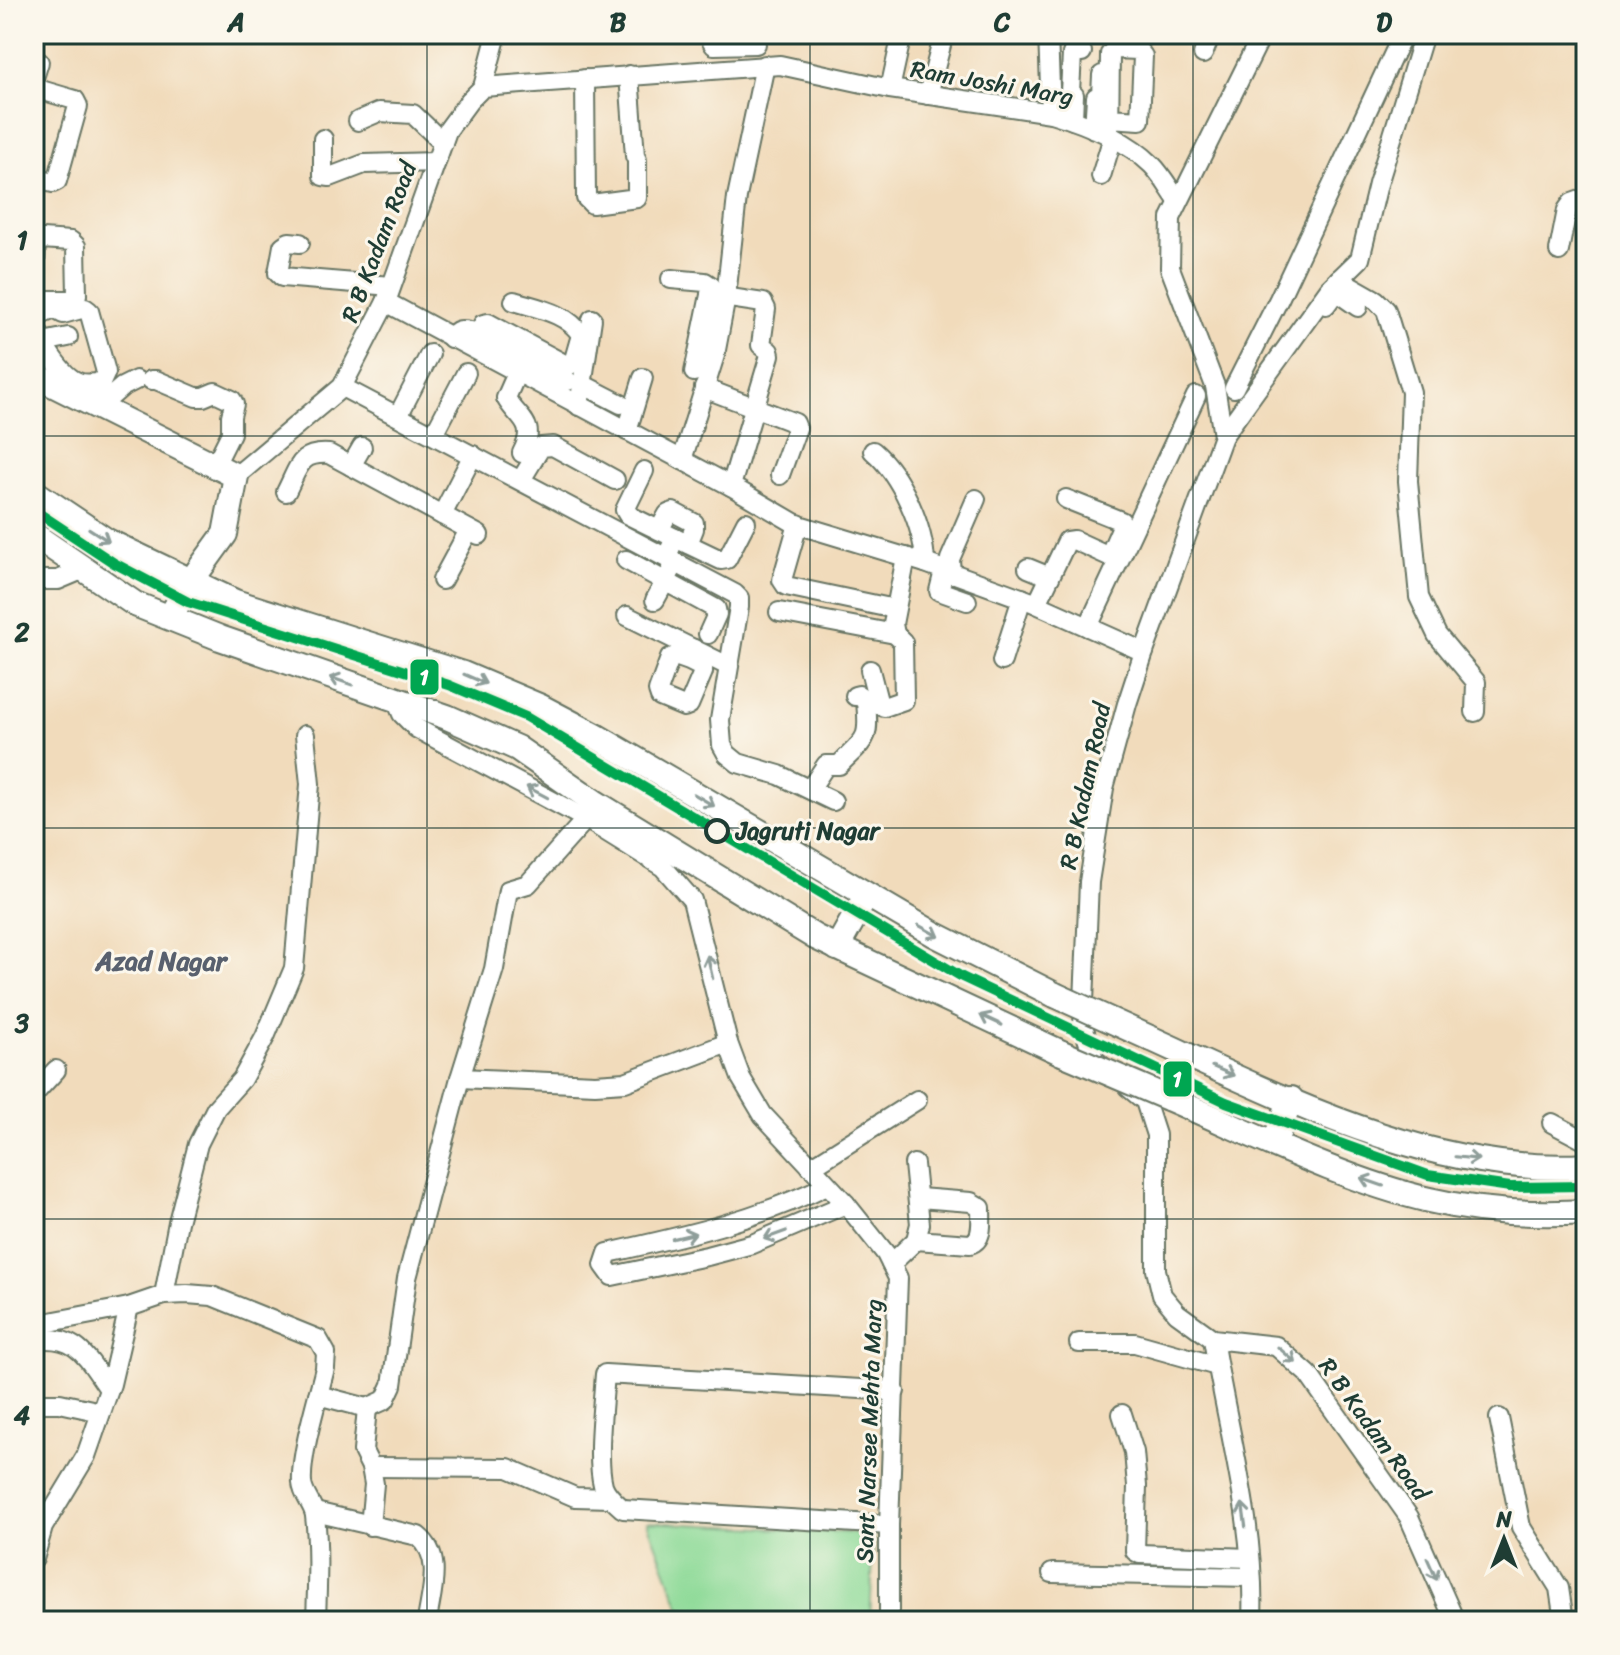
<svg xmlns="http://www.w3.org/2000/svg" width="1620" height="1655" font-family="Sriracha,sans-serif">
  <rect width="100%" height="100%" fill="#fbf7ec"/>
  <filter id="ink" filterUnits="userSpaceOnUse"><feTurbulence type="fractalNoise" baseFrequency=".0125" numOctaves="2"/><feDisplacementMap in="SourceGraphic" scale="16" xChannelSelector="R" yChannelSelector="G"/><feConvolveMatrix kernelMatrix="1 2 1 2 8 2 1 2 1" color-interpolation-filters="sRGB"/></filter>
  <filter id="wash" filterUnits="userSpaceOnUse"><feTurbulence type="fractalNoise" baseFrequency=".006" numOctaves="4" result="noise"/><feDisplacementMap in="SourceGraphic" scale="32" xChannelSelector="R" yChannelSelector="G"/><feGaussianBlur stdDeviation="1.8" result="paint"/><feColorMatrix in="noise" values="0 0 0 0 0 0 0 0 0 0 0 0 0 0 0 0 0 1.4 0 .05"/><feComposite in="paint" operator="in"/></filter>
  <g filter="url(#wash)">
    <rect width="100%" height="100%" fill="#f1dbbb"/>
    <path fill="#8eda98" stroke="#568c66" stroke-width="2" d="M647,1522L874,1534L870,1621H703L680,1607Z"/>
  </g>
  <g filter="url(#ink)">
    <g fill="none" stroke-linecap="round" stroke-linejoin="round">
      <defs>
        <g id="minor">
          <path d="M712,34V42L714,45L756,44"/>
          <path d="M1048,34L1051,113"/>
          <path d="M1203,54L1211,34"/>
          <path d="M34,78L39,62"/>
          <path d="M585,79L586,198L592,204L637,198V160L635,156L629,75"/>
          <path d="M483,87L780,65L890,89L1051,113C1085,123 1126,139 1152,165C1162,175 1170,190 1178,201"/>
          <path d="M34,88L75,100L78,106L57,181L53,183L34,178"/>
          <path d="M890,89L902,34"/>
          <path d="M928,95L944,34"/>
          <path d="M1073,120L1074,95L1070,92L1072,54L1073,52H1082"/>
          <path d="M358,121L379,112L413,114L443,143"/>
          <path d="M1094,129L1096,97L1101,95L1102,75"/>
          <path d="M1109,135L1110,54L1115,49L1138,50L1143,56L1140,120L1109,118"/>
          <path d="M323,139V176L330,177L364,164L436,162"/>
          <path d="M1101,176L1113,137"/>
          <path d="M300,243L289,242L283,246L278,273L282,277L391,286"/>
          <path d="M1559,251L1567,210L1572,203L1586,198"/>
          <path d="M671,279L705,282L711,286L710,295L763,303L766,309L761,345L769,351L770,355L731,486"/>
          <path d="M1339,279L1376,300L1386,310L1411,392L1408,481L1419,597L1437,635L1476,682L1475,712"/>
          <path d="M34,282L36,245L42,239L71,241L76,246L77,295L72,300H40L35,295L34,284"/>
          <path d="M386,302L731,486L796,524L925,563L1032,602L1144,652"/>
          <path d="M1326,305L1334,294L1338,293L1358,307"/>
          <path d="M34,318L54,309L63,314L85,308L89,311L106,372L101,383L99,407"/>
          <path d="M34,322C40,340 61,378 81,383C87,384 94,383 101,383"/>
          <path d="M479,335L483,324L488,323L568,366L573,363L581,335C568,313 536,308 514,301"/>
          <path d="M451,338C457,329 460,329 471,331L568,381"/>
          <path d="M43,342L68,337"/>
          <path d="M694,372L710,295"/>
          <path d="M517,373L506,398C518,420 538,422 522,453"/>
          <path d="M151,380H156L196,397H203L215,392L232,400L234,404L231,416V433L215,465"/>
          <path d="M582,384L621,404"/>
          <path d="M342,387L735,594L739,598V607L720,720L722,745L727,754L738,763L779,775L833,801"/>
          <path d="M704,388L795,423L797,428L780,475"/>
          <path d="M1234,388L1279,299L1403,34"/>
          <path d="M579,406L592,319"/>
          <path d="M99,407L122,387L136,380"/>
          <path d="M398,416L430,354"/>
          <path d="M627,431L643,378"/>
          <path d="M434,434L466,373"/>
          <path d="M1223,436L1329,289L1360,259L1378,184L1424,34"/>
          <path d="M873,451C901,475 924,527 925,563"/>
          <path d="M682,460L715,355L726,297L737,197L765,65"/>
          <path d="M351,466L362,447"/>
          <path d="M644,471L625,510L628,515L675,538L667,556"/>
          <path d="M236,476L342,387L386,302L447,131L469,101L483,87L497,34"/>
          <path d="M521,480L541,447L553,446L615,480"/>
          <path d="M286,492C299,467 299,452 329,454L479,535"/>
          <path d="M442,515L473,455"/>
          <path d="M798,524L782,580L786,586L895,609"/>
          <path d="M659,530L668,514L673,512L694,523V529L688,544"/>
          <path d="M675,538L721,560L727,559L746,522"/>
          <path d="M626,560L716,609L717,614L708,634"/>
          <path d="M1028,568L1050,577"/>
          <path d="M944,571L939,591L967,601"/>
          <path d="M951,574L950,559L976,499"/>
          <path d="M34,580H58L84,569"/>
          <path d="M442,580L469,530"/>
          <path d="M655,600L671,571"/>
          <path d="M1037,604L1067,541L1074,540L1109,556L1122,526L1121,521L1066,499"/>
          <path d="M779,612L895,634"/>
          <path d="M627,616L728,666"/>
          <path d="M1088,627L1196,396"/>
          <path d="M689,661L703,668V672L689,705L684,707L660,697L658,691L670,658L675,656L689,661L694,649"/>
          <path d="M1002,661L1022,598"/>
          <path d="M870,670L879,705L884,707L904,700L903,642L895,634L893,624L906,557"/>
          <path d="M396,700L402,714L416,728L586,819L623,842L663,867L692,900L728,1043L741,1078L763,1115L846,1204L886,1254L898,1278L889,1525V1621"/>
          <path d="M810,789L826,765H839C866,738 870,741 866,702L859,695L855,696"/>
          <path d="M1105,1069L1094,1059L1083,1026L1089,882L1104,788L1127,704L1144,652L1223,436L1215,386L1170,268L1171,218L1262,34"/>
          <path d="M460,1078L595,1084L625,1082L728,1043"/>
          <path d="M1128,1087L1145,1101L1156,1135V1270L1162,1295L1177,1313L1213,1339L1276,1346L1308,1374L1409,1517L1455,1621"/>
          <path d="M34,1094L56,1070"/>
          <path d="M1552,1123L1586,1141"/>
          <path d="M811,1167L917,1100"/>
          <path d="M827,1185C756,1220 685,1236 608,1253L604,1265L612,1276L707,1256L752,1244L846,1204"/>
          <path d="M916,1240L970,1244C984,1240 981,1221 981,1208L971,1202L919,1198"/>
          <path d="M891,1264L916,1240L920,1224L914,1164"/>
          <path d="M164,1295L178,1222L198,1144L216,1108L242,1079L265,1037L294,968L310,784L305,735"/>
          <path d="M34,1325L129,1307L164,1295L187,1294L212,1296L318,1339L326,1353L325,1368C318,1397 300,1455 302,1483C303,1496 314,1505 315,1516C319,1551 317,1586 316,1621"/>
          <path d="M1213,1339C1228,1431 1256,1526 1252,1621"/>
          <path d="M34,1340C78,1334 86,1357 109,1389"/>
          <path d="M1079,1343H1135L1217,1366"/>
          <path d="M318,1395L367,1408L385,1400L392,1385L407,1278L460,1078L494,969L508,890L528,884L586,819"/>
          <path d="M34,1403H60L101,1412"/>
          <path d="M367,1408L363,1451L371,1467L374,1484L370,1526"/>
          <path d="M1122,1414L1134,1452L1137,1486L1135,1551L1140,1554L1250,1558"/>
          <path d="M1499,1418L1521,1527L1559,1588L1564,1621"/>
          <path d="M371,1467L508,1468L575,1497L611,1498"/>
          <path d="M315,1512L418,1536C444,1557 431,1592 427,1621"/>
          <path d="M889,1525L623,1509C616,1503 606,1495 603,1485C596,1458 603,1403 605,1374L895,1391"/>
          <path d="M34,1559L43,1527L86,1456L111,1384L129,1307"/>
          <path d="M1052,1573L1251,1577"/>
        </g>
        <g id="major">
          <path d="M34,375L236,476L225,534L191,581L170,617"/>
          <path d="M34,492L107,541L235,602L463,674L541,707L596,736L934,934L1055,995"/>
          <path d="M34,535L135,604L220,638L447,717L517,748L596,803L815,937L1062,1053"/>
          <path d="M837,948L866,896"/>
          <path d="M1152,1039C1286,1100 1435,1176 1586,1166"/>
          <path d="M1168,1098C1250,1133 1343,1180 1429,1200C1479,1212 1535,1215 1586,1212"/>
          <path d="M1274,1144L1291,1099"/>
        </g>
      </defs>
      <use href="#minor" stroke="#687463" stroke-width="22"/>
      <use href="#major" stroke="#687463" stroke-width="28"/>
      <use href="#minor" stroke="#fff" stroke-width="18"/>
      <use href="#major" stroke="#fff" stroke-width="24"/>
      <defs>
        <g id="major-bridge">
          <path d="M1055,995L1152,1039"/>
          <path d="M1062,1053L1168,1098"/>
        </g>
      </defs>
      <use href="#major-bridge" stroke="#687463" stroke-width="28" stroke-linecap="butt"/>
      <use href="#major-bridge" stroke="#fff" stroke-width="24"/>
      <defs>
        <path id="metro-1" d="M34,510L114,563L188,602L449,685L526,717L962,977L1226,1102L1428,1175L1510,1187L1586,1186"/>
      </defs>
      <use href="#metro-1" stroke="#fbf7ec" stroke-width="16"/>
      <use href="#metro-1" stroke="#00a651" stroke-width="10"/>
    </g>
    <defs><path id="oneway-shaft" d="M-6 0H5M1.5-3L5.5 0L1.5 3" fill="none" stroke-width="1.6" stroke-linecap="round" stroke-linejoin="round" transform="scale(2)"/></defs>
    <g stroke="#8f9e9a">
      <use href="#oneway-shaft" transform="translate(99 535) rotate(33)"/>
      <use href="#oneway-shaft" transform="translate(475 679) rotate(23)"/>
      <use href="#oneway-shaft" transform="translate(341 681) rotate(-161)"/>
      <use href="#oneway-shaft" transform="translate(537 792) rotate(-152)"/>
      <use href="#oneway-shaft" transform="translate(704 800) rotate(31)"/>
      <use href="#oneway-shaft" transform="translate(929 931) rotate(29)"/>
      <use href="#oneway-shaft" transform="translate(710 967) rotate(-103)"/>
      <use href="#oneway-shaft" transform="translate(991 1020) rotate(-155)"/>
      <use href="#oneway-shaft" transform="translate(1223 1071) rotate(23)"/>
      <use href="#oneway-shaft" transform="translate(1467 1158) rotate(6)"/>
      <use href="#oneway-shaft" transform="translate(1372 1182) rotate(-161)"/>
      <use href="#oneway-shaft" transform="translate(775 1235) rotate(160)"/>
      <use href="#oneway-shaft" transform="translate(684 1236) rotate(-13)"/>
      <use href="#oneway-shaft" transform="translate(1287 1355) rotate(41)"/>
      <use href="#oneway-shaft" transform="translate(1244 1515) rotate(-98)"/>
      <use href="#oneway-shaft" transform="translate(1432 1569) rotate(66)"/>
    </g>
  </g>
  <path fill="none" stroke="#1f3d34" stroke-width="2" stroke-opacity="0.55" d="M427,34V1621M810,34V1621M1193,34V1621M34,436H1586M34,828H1586M34,1219H1586"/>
  <circle fill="#fbf7ec" stroke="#1f3d34" stroke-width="4" cx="717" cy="831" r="11"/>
  <g text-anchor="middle" stroke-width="6" stroke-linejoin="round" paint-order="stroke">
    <g font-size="24" fill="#1f3d34" stroke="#fbf7ec">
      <text transform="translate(992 83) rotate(10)" y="8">Ram Joshi Marg</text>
      <text transform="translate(379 242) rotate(-69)" y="8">R B Kadam Road</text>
      <text transform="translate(1085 786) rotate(-78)" y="8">R B Kadam Road</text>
      <text transform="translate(1374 1429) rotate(54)" y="8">R B Kadam Road</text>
      <text transform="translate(869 1431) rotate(-88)" y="8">Sant Narsee Mehta Marg</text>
    </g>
    <g font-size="24" font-weight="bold" fill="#1f3d34" stroke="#fbf7ec" text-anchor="start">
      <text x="736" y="839">Jagruti Nagar</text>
    </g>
    <g font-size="26" font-weight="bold" fill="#58606e" stroke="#fbf7ec">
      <text x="161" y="970">Azad Nagar</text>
    </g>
  </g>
  <g stroke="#fbf7ec" stroke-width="3">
    <rect x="409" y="658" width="31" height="38" rx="8" fill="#00a651"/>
    <rect x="1162" y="1060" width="31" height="38" rx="8" fill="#00a651"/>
  </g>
  <g font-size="22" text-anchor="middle" font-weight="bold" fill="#fff">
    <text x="424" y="685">1</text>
    <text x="1177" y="1087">1</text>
  </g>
  <rect width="1620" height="1655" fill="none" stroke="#fbf7ec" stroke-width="88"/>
  <g transform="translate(1504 1539)" stroke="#fbf7ec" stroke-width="6" paint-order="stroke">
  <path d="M0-6L14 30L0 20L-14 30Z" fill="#1f3d34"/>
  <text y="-12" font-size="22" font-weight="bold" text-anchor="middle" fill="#1f3d34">N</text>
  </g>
  <rect x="44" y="44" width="1532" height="1567" fill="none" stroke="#1f3d34" stroke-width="3"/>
  <g font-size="26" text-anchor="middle" font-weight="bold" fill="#1f3d34">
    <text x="236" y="31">A</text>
    <text x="618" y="31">B</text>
    <text x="1002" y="31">C</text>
    <text x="1384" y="31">D</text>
    <text x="22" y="249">1</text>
    <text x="22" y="641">2</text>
    <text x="22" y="1032">3</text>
    <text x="22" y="1424">4</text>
  </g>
</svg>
